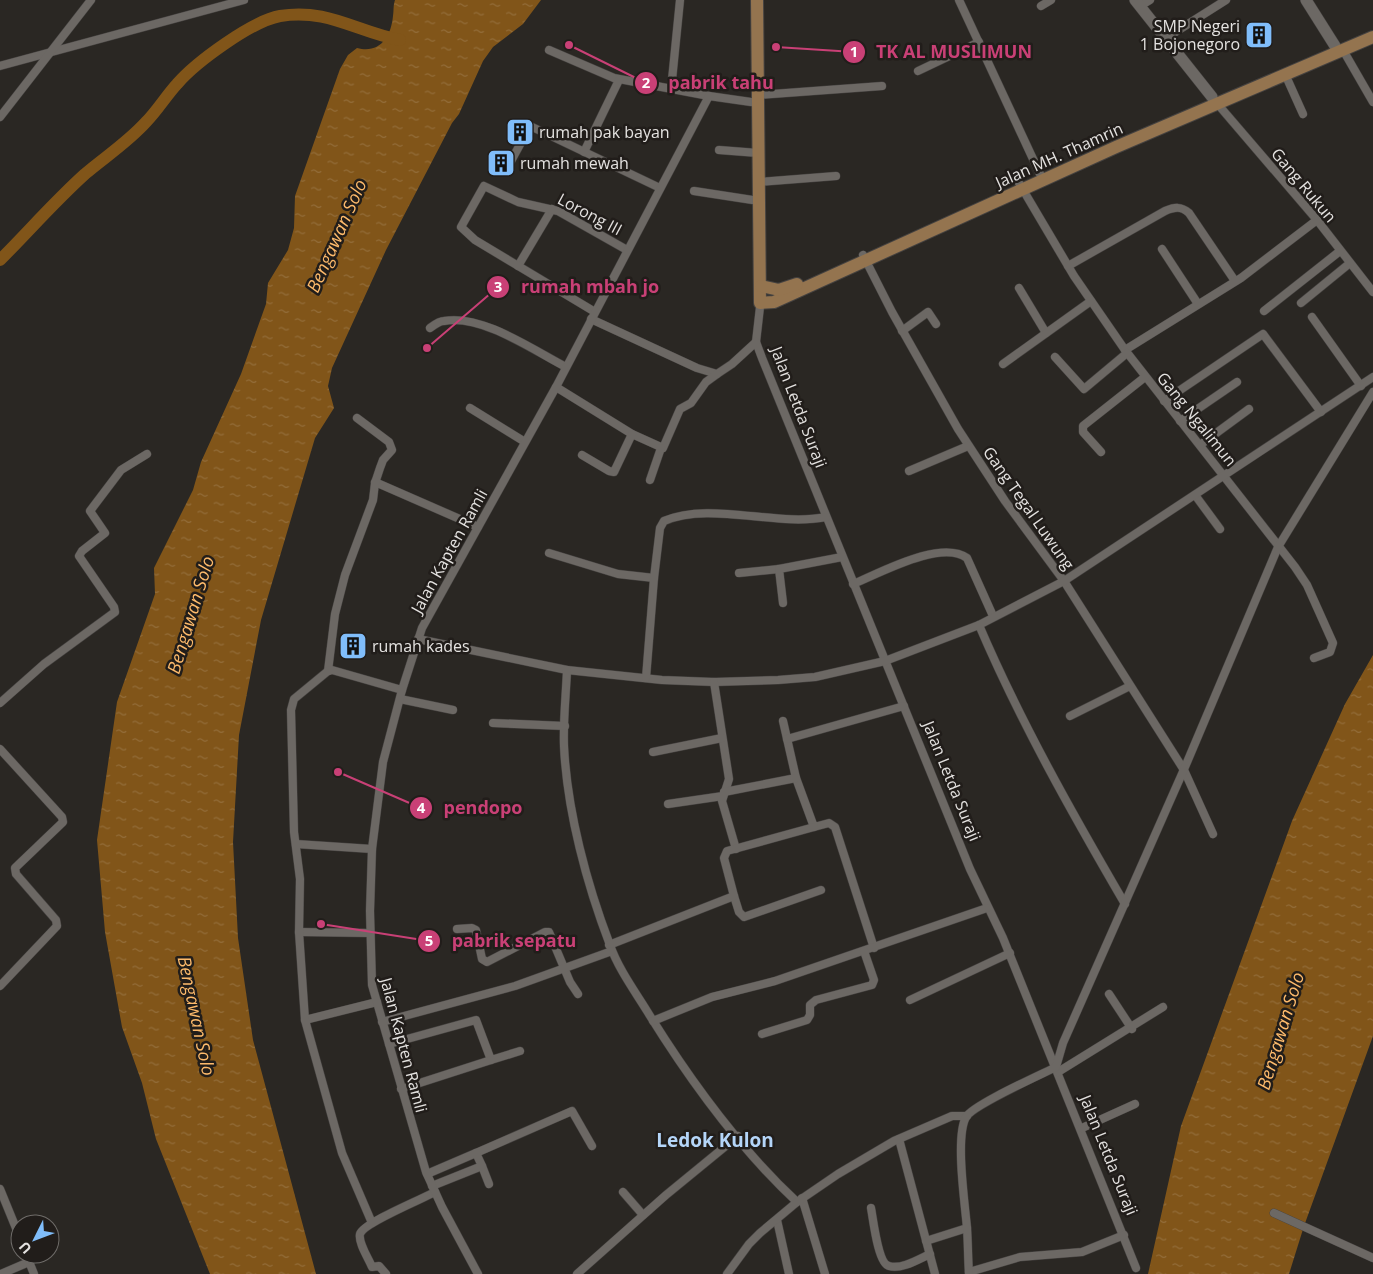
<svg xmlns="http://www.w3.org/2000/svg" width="1373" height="1274" font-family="'Open Sans',sans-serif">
  <defs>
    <pattern id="water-ripples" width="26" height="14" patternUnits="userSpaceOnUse" patternTransform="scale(1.25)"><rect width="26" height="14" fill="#815519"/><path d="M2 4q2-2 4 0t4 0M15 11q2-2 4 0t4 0" fill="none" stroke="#936d3a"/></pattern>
  </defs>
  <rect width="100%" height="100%" fill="#2a2723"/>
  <g fill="url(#water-ripples)">
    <path d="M395,0H541L523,24L493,47L483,61L459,114L452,123L386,250L332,368L328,386L334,408L315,438L261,620L239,735L233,842L238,938L253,1040L316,1274H210L156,1139L142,1083L122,1027L105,932L97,840L117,702L155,594L154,568L193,490L201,462L241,374L266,304L268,283L288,250L294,228L295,196L340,69L348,55L357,48C379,54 391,38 393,16C394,10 393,6 395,0Z"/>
    <path d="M1373,655V1036L1304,1226L1289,1274H1148L1181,1126L1292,821L1345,704Z"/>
  </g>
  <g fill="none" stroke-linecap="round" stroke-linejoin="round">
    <path stroke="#815519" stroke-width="12" d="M0,260C28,232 55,201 85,174C105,157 128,142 146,122C157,111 166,96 177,84C196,62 252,21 280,16C327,8 357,32 400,40"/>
    <defs>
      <g id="minor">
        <path d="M959,0L1040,174"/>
        <path d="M1041,6L1051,0"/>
        <path d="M1140,6L1150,0"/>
        <path d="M1166,38L1226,0"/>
        <path d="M549,50L614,78L709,96"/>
        <path d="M1343,50L1373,102"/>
        <path d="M0,66L244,0"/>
        <path d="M918,71L979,42"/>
        <path d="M1285,74L1303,114"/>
        <path d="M671,90L680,0"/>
        <path d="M758,95L882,86"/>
        <path d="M1215,101L1317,220L1373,292"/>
        <path d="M0,117L91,0"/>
        <path d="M528,125L660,188"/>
        <path d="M719,150L758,153"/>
        <path d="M584,152L619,80"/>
        <path d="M511,161L530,126"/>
        <path d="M759,182L836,176"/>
        <path d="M1019,183L1074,276L1125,350L1295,567L1307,585L1333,643L1330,652L1314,658"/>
        <path d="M694,191L759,201"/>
        <path d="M1162,249L1198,304"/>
        <path d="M863,255L892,312L958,429L1005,501L1064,581L1184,770L1213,834"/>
        <path d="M518,266L552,209"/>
        <path d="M1068,266L1165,211C1175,207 1181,206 1189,213L1235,281"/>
        <path d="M1019,288L1046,333"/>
        <path d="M1301,303L1350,263"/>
        <path d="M760,307L756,342L762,358L970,869L1003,938L1136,1268"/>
        <path d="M1264,311L1340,251"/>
        <path d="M595,312L475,240L461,227L484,186L518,202L558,211L627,250"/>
        <path d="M1312,317L1361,386"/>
        <path d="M591,319L697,368L717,374L732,364L756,342"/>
        <path d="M430,328C434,325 439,321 444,321C482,314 533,350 566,367"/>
        <path d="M902,331L928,312L936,324"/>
        <path d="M1125,350L1241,278L1317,220"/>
        <path d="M1055,357L1084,389L1127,353"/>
        <path d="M1003,364L1091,301"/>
        <path d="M556,387L632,434L663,448L680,409L691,403L706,382L717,374"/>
        <path d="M1164,401L1263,334L1321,412"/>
        <path d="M470,408L525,442"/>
        <path d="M1180,421L1237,382"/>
        <path d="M1200,445L1249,409"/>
        <path d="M1101,452L1083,432V426L1145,377"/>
        <path d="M582,455L609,471L614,472L632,434"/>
        <path d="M909,471L968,446"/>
        <path d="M650,480L661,448"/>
        <path d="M375,482L478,527"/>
        <path d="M1195,495L1220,529"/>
        <path d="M549,553L618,574L654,578"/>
        <path d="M739,573L779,569"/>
        <path d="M853,584C880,573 941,539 967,558L993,616"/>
        <path d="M783,603L779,569L842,557"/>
        <path d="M979,625C1020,721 1072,813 1125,904"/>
        <path d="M418,639L567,670L662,680L714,682L778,680L815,677L885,661L979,625L1064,581L1373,377"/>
        <path d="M567,670C566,695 563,721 564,746C567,811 587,885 610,945C618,968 634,990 647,1011C689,1079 738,1147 797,1202"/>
        <path d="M328,671L335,614L345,575L373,500L375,483L380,468L383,460L392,450L389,442L357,418"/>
        <path d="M646,678L654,578L660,528L664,521C710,501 776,527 826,517"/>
        <path d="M714,682L729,779L722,801L736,849"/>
        <path d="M400,699L453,710"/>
        <path d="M0,703L44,664L115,612L114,607L79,556L82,551L105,533L90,511L121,470L147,454"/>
        <path d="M1070,716L1130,686"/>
        <path d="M783,721L796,778L814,827L829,823L835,827L874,948"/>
        <path d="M493,723L565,726"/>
        <path d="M787,739L904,706"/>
        <path d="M0,749L62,817L63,822L15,868L16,874L56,920L57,926L0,986"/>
        <path d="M653,752L722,738"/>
        <path d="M724,792L796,778"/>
        <path d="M668,804L723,796"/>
        <path d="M296,844L372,849"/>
        <path d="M734,896L739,912L744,917L821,890"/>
        <path d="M457,929L472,928L476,930L482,959L487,962L545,932H549L570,982L578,994"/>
        <path d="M299,932L370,933"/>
        <path d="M609,945L734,896L724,858L727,851L814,827"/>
        <path d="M1109,994L1132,1029"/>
        <path d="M910,1000L1010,953"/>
        <path d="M305,1020L377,1002"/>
        <path d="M653,1021L712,997L775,981L987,908"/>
        <path d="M382,1022L515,986L612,951"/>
        <path d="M762,1034L807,1020L810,1015V1005L816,1000L872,985L874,980L864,951"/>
        <path d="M389,1044L476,1020L491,1060L520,1051"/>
        <path d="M1058,1072L1163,1007"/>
        <path d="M401,1089L491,1060"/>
        <path d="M1082,1128L1135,1104"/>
        <path d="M899,1139L935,1274"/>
        <path d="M476,1153L572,1111L592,1146"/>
        <path d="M482,1166L489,1184"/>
        <path d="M427,1174L476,1153L482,1166L432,1186"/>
        <path d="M0,1189L20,1238"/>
        <path d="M623,1192L643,1215"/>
        <path d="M802,1198L825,1274"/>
        <path d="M871,1208C873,1218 878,1264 889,1266C901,1270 919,1259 930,1254"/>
        <path d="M1274,1213L1373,1258"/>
        <path d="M777,1220L789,1274"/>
        <path d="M372,1223L342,1153L305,1020L299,932L300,879L294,832L291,710L294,699L328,671L332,670L402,690"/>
        <path d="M926,1241L967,1228"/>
        <path d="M26,1254L34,1274"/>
        <path d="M969,1272L1020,1257L1082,1252L1124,1235"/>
        <path d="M1,1274L29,1262"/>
        <path d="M386,1274L379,1266L372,1267C369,1259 358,1243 360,1234C363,1223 422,1199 435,1192"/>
        <path d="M478,1274L442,1207L426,1172L372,985L370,911L372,849L383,762L402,690L422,628L556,387L709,96L758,103"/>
        <path d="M577,1274L666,1195L738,1136"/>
        <path d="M727,1274L749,1244L760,1233L797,1202L838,1174L894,1141L952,1116H967"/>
        <path d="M969,1274C968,1259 968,1243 967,1228C965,1204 955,1137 966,1117C973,1105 1040,1075 1056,1067L1063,1043L1185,767L1278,547L1373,392"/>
      </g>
      <g id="secondary">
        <path d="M1135,0L1212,97"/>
        <path d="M1306,0L1335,46"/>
      </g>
      <g id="primary">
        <path d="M757,0L760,303L774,302L1116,147L1373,37"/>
        <path d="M761,286L779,290L797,284"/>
      </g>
    </defs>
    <use href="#minor" stroke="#454240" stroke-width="9"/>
    <use href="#secondary" stroke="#454240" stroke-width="12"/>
    <use href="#primary" stroke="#454240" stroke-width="14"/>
    <use href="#minor" stroke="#6c6864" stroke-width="8"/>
    <use href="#secondary" stroke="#6c6864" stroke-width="11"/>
    <use href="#primary" stroke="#94744f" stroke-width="12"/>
  </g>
  <defs>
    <symbol id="building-square" viewBox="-11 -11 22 22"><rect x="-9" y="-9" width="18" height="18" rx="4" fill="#80bdfa" stroke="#211d1a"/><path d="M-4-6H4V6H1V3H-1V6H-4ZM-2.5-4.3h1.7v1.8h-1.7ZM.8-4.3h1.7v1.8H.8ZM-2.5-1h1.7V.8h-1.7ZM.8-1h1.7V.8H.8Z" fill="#111"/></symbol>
  </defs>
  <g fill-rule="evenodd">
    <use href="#building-square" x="1243" y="19" width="32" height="32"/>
    <use href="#building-square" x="504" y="116" width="32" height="32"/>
    <use href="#building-square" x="485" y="147" width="32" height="32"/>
    <use href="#building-square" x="337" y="630" width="32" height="32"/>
  </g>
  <g text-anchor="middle" stroke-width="5" stroke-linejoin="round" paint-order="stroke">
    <g font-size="16" fill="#e4e2e0" stroke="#211d1a" text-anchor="start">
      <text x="1240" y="32" text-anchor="end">SMP Negeri<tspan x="1240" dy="18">1 Bojonegoro</tspan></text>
      <text x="539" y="138">rumah pak bayan</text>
      <text x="520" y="169">rumah mewah</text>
      <text x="372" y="652">rumah kades</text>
    </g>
    <g font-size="16" fill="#e4e2e0" stroke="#211d1a">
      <text transform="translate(1059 155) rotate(-24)" y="6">Jalan MH. Thamrin</text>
      <text transform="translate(1304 185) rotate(50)" y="6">Gang Rukun</text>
      <text transform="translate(590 214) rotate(28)" y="6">Lorong III</text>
      <text transform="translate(799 407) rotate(69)" y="6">Jalan Letda Suraji</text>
      <text transform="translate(1197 419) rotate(51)" y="6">Gang Ngalimun</text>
      <text transform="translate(1029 508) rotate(55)" y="6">Gang Tegal Luwung</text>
      <text transform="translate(449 551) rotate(-61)" y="6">Jalan Kapten Ramli</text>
      <text transform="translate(952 781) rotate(68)" y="6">Jalan Letda Suraji</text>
      <text transform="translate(404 1045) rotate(75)" y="6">Jalan Kapten Ramli</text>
      <text transform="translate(1109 1155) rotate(68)" y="6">Jalan Letda Suraji</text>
    </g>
    <g font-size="18" font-style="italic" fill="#fdba6b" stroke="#211d1a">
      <text transform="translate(337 236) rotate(-66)" y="6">Bengawan Solo</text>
      <text transform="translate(191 615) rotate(-73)" y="6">Bengawan Solo</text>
      <text transform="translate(196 1016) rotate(78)" y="6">Bengawan Solo</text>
      <text transform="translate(1281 1031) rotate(-73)" y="6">Bengawan Solo</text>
    </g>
    <g font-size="19" font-weight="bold" fill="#b4d5f8" stroke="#211d1a">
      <text x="715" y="1147">Ledok Kulon</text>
    </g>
  </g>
  <path fill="none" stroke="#c94076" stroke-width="2" d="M776 47L854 52M569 45L646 83M427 348L498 287M338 772L421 808M321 924L429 941"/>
  <g fill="#c94076" stroke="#211d1a" stroke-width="2">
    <circle cx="776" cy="47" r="5"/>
    <circle cx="569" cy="45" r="5"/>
    <circle cx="427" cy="348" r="5"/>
    <circle cx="338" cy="772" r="5"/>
    <circle cx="321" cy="924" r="5"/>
    <circle cx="854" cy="52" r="12"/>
    <circle cx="646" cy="83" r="12"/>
    <circle cx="498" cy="287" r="12"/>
    <circle cx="421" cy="808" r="12"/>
    <circle cx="429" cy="941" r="12"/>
  </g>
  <g font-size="15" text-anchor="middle" font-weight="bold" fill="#fff">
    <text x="854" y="57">1</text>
    <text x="646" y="88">2</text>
    <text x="498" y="292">3</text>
    <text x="421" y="813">4</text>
    <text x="429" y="946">5</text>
  </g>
  <g font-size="18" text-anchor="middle" font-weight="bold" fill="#c94076" stroke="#211d1a" stroke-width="5" stroke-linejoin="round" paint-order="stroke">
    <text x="954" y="58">TK AL MUSLIMUN</text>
    <text x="721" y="89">pabrik tahu</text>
    <text x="590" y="293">rumah mbah jo</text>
    <text x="483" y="814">pendopo</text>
    <text x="514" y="947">pabrik sepatu</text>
  </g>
  <g transform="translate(35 1239) rotate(228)"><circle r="24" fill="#211d1a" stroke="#6f6c69"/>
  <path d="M0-4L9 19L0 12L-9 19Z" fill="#80bdfa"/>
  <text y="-8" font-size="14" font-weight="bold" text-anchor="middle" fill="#e4e2e0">U</text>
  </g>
</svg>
